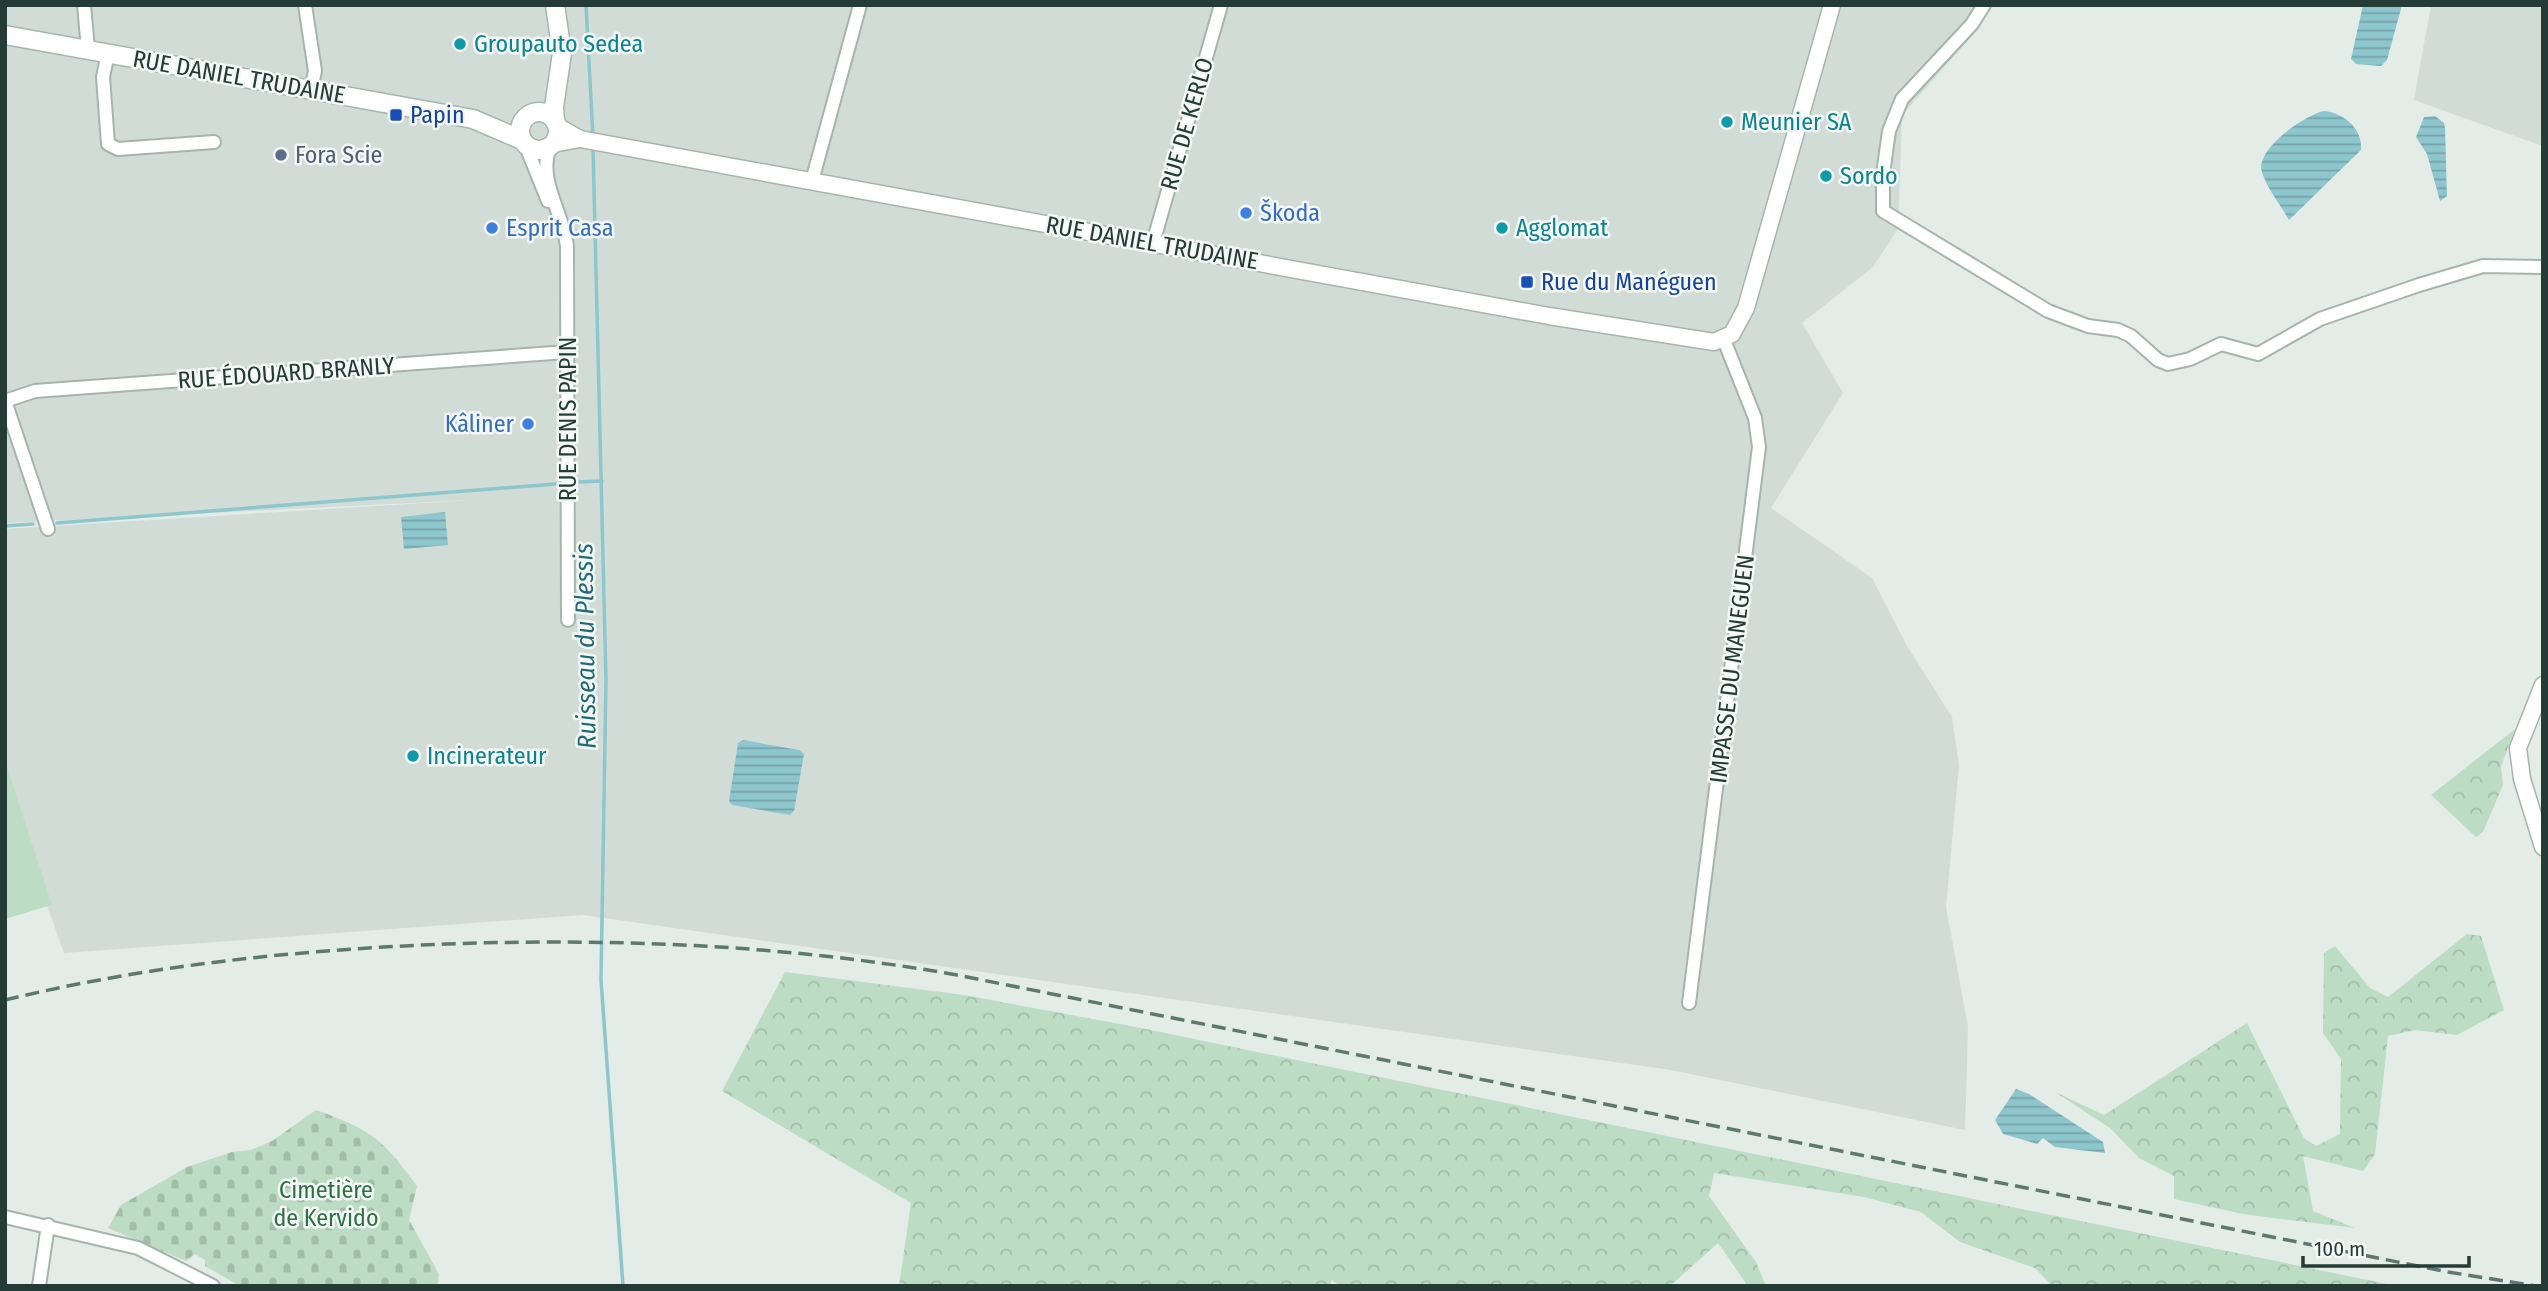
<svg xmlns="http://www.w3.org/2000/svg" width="2548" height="1291" font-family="'Fira Sans Condensed',sans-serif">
  <defs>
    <pattern id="forest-crowns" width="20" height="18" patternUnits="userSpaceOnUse" patternTransform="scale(1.75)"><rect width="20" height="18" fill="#bddcc4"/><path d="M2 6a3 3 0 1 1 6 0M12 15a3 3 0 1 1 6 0" fill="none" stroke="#a2bea9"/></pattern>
    <pattern id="cemetery-stones" width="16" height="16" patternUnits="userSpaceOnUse" patternTransform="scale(1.75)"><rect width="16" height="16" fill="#bddcc4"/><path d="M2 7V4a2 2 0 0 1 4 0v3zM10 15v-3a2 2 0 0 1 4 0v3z" fill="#a2bea9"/></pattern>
    <pattern id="water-rules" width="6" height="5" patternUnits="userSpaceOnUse" patternTransform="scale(1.75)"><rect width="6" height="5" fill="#8ec6cd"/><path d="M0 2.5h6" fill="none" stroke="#74a2a7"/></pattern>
  </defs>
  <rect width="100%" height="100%" fill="#e3ece7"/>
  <g fill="#d1dcd6">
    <path d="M5,5H1992L1972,36L1902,115L1898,229L1873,267L1802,323L1843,393L1771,508L1872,578L1907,646L1952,717L1959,765L1946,907L1968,1027L1965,1130L1671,1070L583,915L64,953L5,788V529L473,500L5,523Z"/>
    <path d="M2431,5H2543V146L2414,100Z"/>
  </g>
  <path fill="#bddcc4" d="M5,761L52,905L5,919Z"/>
  <g fill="url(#forest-crowns)">
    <path d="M2515,729L2501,766L2503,785L2483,832L2476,837L2431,795Z"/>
    <path d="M2467,934L2481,936L2504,1010L2457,1035L2415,1030L2388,1036L2375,1154L2363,1171L2303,1156L2313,1211L2355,1228L2243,1214L2174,1199V1176L2139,1158L2110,1128L2055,1092L2104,1115L2247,1023L2304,1138L2316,1146L2340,1134L2341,1059L2323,1033L2324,953L2335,946L2370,988L2388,997Z"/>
    <path d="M785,972L964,995L1136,1027L2397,1286H2052L2035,1268L1960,1242L1921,1212L1864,1197L1714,1173L1709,1196L1756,1262L1766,1286H1748L1718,1243L1670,1286H1340L1332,1280L1329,1286H899L911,1203L722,1091Z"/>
  </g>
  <path fill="url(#cemetery-stones)" d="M316,1110C371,1130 382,1138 417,1186L409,1220L439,1274L437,1286H240L205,1266V1260L195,1254L186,1261L108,1228L121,1205L142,1193L187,1167L232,1152L251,1150L272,1141Z"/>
  <g fill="url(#water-rules)">
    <path d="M2363,5H2402L2387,60L2381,66L2356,64L2351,59Z"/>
    <path d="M2324,111C2344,113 2363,129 2361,150L2289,220C2281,205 2267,189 2262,172C2254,150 2306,114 2324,111Z"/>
    <path d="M2435,116L2444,123L2445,128L2447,196L2440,201L2427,154L2416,137L2424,117Z"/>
    <path d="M445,512L448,545L404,549L401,517Z"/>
    <path d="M743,740L799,750L804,754L794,811L790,815L732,805L729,801L738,743Z"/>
    <path d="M2016,1089L2029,1094L2103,1142L2105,1153L2055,1147L2043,1138L2037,1144L2003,1134L1995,1120Z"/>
  </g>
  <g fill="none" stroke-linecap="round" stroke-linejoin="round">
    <g stroke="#8ec6cd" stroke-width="3.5">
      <path d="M586,5L593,137"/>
      <path d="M593,148L606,680L601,980L623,1286"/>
      <path d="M577,482L602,481"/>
      <path d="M57,523L556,484"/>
      <path d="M5,526L33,524"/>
    </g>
    <defs>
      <g id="minor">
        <path d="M84,5L88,49"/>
        <path d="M305,5L315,71L311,90"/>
        <path d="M1984,5L1972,24L1902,99L1889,131L1883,174V211L2048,311L2088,326L2118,330L2131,336L2158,360L2168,364L2190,359L2221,344L2258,354L2320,319L2419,285L2483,266L2543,267"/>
        <path d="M108,53L103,77L108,144L118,149L214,142"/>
        <path d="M525,144L548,201"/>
        <path d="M550,147C537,180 563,212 567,246L568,620"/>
        <path d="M812,181L860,5"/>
        <path d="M1153,243L1221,5"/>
        <path d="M5,401L35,391L567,352"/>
        <path d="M5,401L48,529"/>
        <path d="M1689,1003L1759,447L1755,418L1724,340"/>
        <path d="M5,1217L138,1248L213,1286"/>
        <path d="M39,1286L48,1225"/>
      </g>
      <g id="tertiary">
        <path d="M557,126L580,139L1549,316L1714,342L1732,334L1746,308L1832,5"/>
        <path d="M553,144L580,139"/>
        <path d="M2543,685L2518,748L2522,779L2543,847"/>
      </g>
      <g id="secondary">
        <path d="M555,5L562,53L554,107L555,122"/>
        <path d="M5,35L473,119L522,140"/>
        <circle cx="539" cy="131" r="19"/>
      </g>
    </defs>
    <use href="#minor" stroke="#a6b4ae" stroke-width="16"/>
    <use href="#tertiary" stroke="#a6b4ae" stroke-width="19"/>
    <use href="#secondary" stroke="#a2b7af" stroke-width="21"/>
    <use href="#minor" stroke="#fff" stroke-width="12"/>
    <use href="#tertiary" stroke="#fff" stroke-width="16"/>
    <use href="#secondary" stroke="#fff" stroke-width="18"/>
    <path stroke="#5e7770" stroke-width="3.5" stroke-dasharray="14 7" stroke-linecap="butt" d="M5,1000C149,965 298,950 445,944C617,938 788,945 957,975L2448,1272L2536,1286"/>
  </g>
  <g fill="#0f9aa8" stroke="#f3f8f6" stroke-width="2.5">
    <circle cx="460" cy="44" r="7"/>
    <circle cx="1727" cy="122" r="7"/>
    <circle cx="1826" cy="176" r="7"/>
    <circle cx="1502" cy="228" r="7"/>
    <circle cx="413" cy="756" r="7"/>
  </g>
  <g fill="#1a4fb4" stroke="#f3f8f6" stroke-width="2.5">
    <rect x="389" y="108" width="14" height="14" rx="3.5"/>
    <rect x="1520" y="275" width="14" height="14" rx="3.5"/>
  </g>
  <circle fill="#5c6f8a" stroke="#f3f8f6" stroke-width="2.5" cx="281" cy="155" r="7"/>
  <g fill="#3f7fe0" stroke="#f3f8f6" stroke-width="2.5">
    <circle cx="1246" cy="213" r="7"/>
    <circle cx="492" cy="228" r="7"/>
    <circle cx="528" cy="424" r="7"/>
  </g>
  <g text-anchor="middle" stroke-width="5" stroke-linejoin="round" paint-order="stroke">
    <g font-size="24" fill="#0d838f" stroke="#f3f8f6" text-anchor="start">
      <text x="474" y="52">Groupauto Sedea</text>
      <text x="1741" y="130">Meunier SA</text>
      <text x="1840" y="184">Sordo</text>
      <text x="1516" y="236">Agglomat</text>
      <text x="427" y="764">Incinerateur</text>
    </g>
    <g font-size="24" fill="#243c35" stroke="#f3f8f6">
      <text transform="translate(239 77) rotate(10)" y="8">RUE DANIEL TRUDAINE</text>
      <text transform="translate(1187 124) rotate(-74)" y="8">RUE DE KERLO</text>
      <text transform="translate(1152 243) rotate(10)" y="8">RUE DANIEL TRUDAINE</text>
      <text transform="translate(286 373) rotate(-4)" y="8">RUE ÉDOUARD BRANLY</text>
      <text transform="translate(568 419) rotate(-90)" y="8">RUE DENIS PAPIN</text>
      <text transform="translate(1732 669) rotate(-83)" y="8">IMPASSE DU MANEGUEN</text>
    </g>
    <g font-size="24" fill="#164399" stroke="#f3f8f6" text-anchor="start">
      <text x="410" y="123">Papin</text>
      <text x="1541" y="290">Rue du Manéguen</text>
    </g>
    <g font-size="24" fill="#4e5e75" stroke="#f3f8f6" text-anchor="start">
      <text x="295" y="163">Fora Scie</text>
    </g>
    <g font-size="24" fill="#366cbe" stroke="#f3f8f6" text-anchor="start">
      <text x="1260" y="221">Škoda</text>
      <text x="506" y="236">Esprit Casa</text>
      <text x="514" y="432" text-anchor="end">Kâliner</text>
    </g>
    <g font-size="24" fill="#307047" stroke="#f3f8f6">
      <text x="326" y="1198">Cimetière<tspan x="326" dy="28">de Kervido</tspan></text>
    </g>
    <g font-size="26" font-style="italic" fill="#216974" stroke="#f3f8f6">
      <text transform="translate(585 646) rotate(-91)" y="9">Ruisseau du Plessis</text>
    </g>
  </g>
  <rect width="2548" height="1291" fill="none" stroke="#243c35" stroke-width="14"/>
  <path d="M2303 1256v10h166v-10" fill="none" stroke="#243c35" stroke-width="3.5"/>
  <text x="2314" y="1256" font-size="21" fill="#243c35" stroke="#f3f8f6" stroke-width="5" paint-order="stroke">100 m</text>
</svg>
